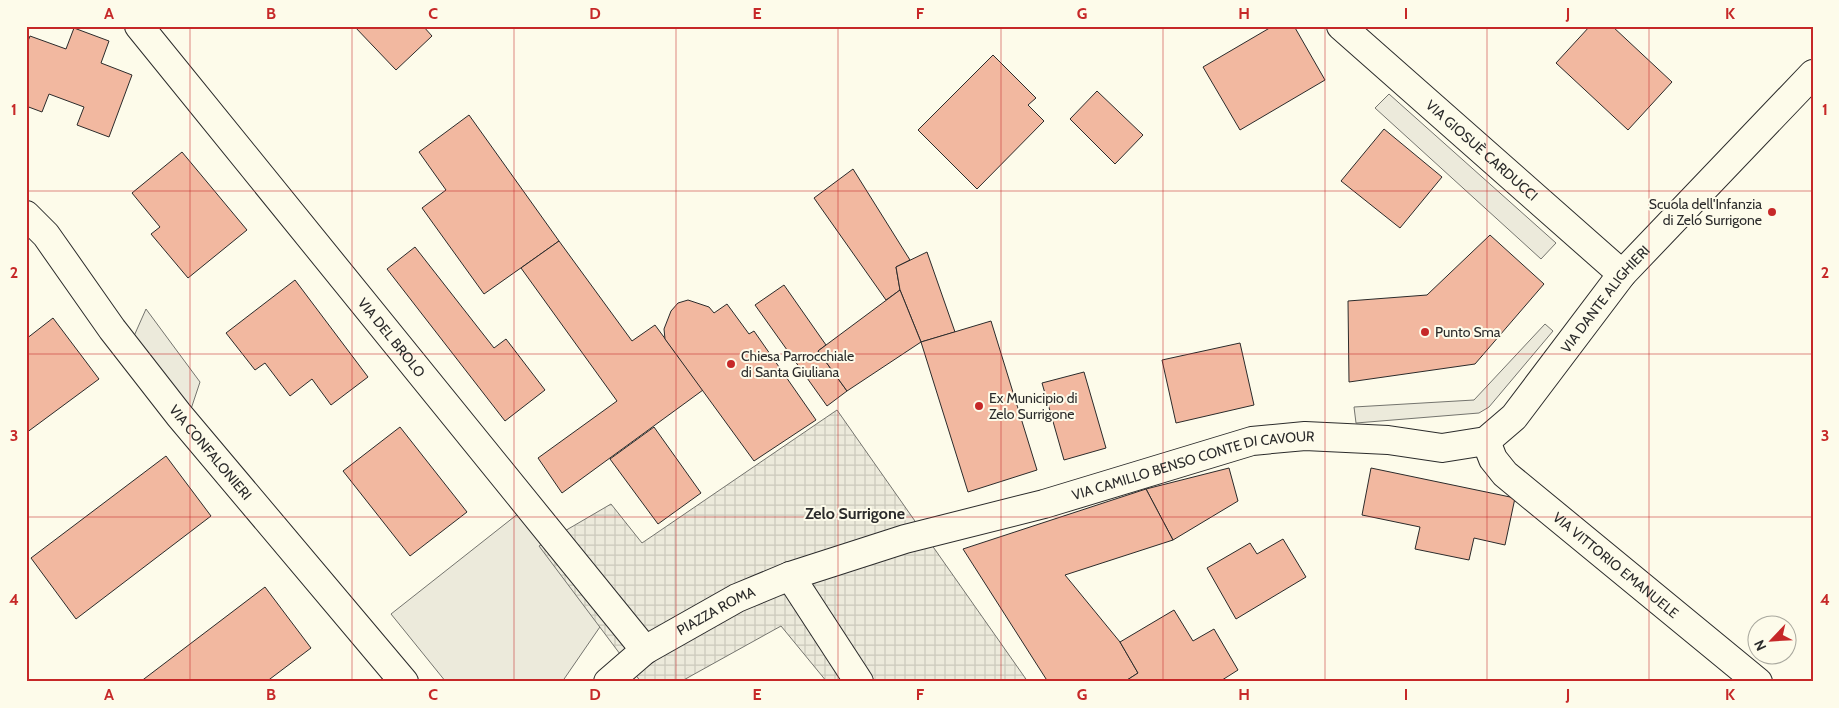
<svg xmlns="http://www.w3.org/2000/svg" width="1839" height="708" font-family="Cabin,sans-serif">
  <defs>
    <pattern id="plaza-grid" width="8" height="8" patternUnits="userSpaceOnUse" patternTransform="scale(1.25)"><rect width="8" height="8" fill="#eceadb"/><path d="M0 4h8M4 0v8" fill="none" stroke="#cbc9bc"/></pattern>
  </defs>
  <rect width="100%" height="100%" fill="#fdfbea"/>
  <g fill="#eceadb" stroke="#74746e">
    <path d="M1389,94L1556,243L1541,259L1375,108Z"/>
    <path d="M146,309L200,382L191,409L134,336Z"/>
    <path d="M1545,324L1553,331L1489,407L1479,413L1356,423L1354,407L1474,400Z"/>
    <path d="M519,513L604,621L562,682H446L391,614Z"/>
  </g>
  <path fill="url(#plaza-grid)" stroke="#74746e" d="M837,410L1028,682H827L781,626L680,682H641L539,546L611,504L642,543Z"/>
  <g fill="#f2b8a0" stroke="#2b2b2b">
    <path d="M354,26H423L432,36L396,70Z"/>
    <path d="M1273,26H1294L1325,80L1240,130L1203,67Z"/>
    <path d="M1590,26H1612L1672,82L1628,130L1556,63Z"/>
    <path d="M74,28L109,41L101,63L132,75L109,137L77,125L84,107L49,94L42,112L26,106V46L30,36L66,49Z"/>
    <path d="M993,55L1036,98L1028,105L1044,121L977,189L918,130Z"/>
    <path d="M1097,91L1143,135L1115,164L1070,119Z"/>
    <path d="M469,115L559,241L484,294L422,208L446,190L419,152Z"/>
    <path d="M1384,129L1442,177L1400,228L1341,181Z"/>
    <path d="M182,152L247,230L188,278L151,234L160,227L132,193Z"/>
    <path d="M853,169L910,260L896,267L900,290L886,300L814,198Z"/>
    <path d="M1490,235L1544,284L1475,364L1349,382L1348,301L1427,295Z"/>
    <path d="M559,241L632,341L655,325L703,390L562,493L538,458L617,401L521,268Z"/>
    <path d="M415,247L494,348L506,339L545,390L505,421L387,269Z"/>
    <path d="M927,252L955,332L921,342L900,290L896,267Z"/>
    <path d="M295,280L368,377L331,405L312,379L290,396L265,363L255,370L226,333Z"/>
    <path d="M784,285L826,345L818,351L847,391L827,406L755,305Z"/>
    <path d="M900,290L921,342L847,391L818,351Z"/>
    <path d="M688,300L709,307L714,313L727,304L749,334L754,331L816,420L754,461L665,339L664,329L671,311L678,303Z"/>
    <path d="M53,318L99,379L26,433V339Z"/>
    <path d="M991,321L1037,470L968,492L921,342Z"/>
    <path d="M1240,343L1254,405L1176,423L1162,360Z"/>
    <path d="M1084,372L1106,448L1064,460L1042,383Z"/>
    <path d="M400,427L467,512L410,556L343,471Z"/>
    <path d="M654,427L701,493L658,524L610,459Z"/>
    <path d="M166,456L211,516L76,619L31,558Z"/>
    <path d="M1229,468L1238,501L1173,540L1146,489Z"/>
    <path d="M1371,468L1515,498L1505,545L1474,538L1469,560L1415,549L1420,527L1362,515Z"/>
    <path d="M1146,489L1173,540L1065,575L1120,642L1138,673L1124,682H1048L963,549Z"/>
    <path d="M1283,539L1306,577L1236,619L1207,568L1250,543L1257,554Z"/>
    <path d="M265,587L311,648L266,682H140Z"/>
    <path d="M1174,610L1193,641L1214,629L1238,670L1219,682H1124L1138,673L1120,642Z"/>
  </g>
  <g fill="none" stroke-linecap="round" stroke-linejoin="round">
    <defs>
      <g id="street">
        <path id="s1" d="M139,26L645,650"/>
        <path id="s2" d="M1341,26L1622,274"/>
        <path id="s3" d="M26,215L46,235L112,329L179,415L404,682"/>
        <path id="s4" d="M1486,441L1493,459L1505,474L1758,682"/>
        <path d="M790,576L859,682"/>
        <path id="s5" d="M608,682L645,650L737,598L790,576L905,539L1044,504L1252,441L1305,436L1388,440L1442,448L1486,441L1514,417L1622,274L1813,74"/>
      </g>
    </defs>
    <use href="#street" stroke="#2b2b2b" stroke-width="30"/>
    <use href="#street" stroke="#fdfbea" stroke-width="28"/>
  </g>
  <path fill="none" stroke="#c62828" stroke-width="1" stroke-opacity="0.55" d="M190,26V682M352,26V682M514,26V682M676,26V682M838,26V682M1001,26V682M1163,26V682M1325,26V682M1487,26V682M1649,26V682M26,191H1813M26,354H1813M26,517H1813"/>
  <g fill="#c62828" stroke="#fdfbea" stroke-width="2">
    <circle cx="1772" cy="212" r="5"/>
    <circle cx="1425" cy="332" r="5"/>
    <circle cx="731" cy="364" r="5"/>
    <circle cx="979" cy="406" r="5"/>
  </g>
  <g text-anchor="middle" stroke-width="4" stroke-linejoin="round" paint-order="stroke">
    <g font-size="14" fill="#2b2b2b" stroke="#fdfbea">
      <text dy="5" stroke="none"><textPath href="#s2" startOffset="188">VIA GIOSUÈ CARDUCCI</textPath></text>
      <text dy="5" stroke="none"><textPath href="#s5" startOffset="1115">VIA DANTE ALIGHIERI</textPath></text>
      <text dy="5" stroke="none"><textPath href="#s1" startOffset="401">VIA DEL BROLO</textPath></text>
      <text dy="5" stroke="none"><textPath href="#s3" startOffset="301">VIA CONFALONIERI</textPath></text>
      <text dy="5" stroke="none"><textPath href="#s5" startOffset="631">VIA CAMILLO BENSO CONTE DI CAVOUR</textPath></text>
      <text dy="5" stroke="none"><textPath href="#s4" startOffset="182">VIA VITTORIO EMANUELE</textPath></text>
      <text dy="5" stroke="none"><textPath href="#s5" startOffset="130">PIAZZA ROMA</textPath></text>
    </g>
    <g font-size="14" fill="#2b2b2b" stroke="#fdfbea" text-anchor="start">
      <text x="1762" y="209" text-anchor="end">Scuola dell'Infanzia<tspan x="1762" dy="16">di Zelo Surrigone</tspan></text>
      <text x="1435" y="337">Punto Sma</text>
      <text x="741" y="361">Chiesa Parrocchiale<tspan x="741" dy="16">di Santa Giuliana</tspan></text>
      <text x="989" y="403">Ex Municipio di<tspan x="989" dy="16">Zelo Surrigone</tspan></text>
    </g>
    <g font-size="16" font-weight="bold" fill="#2b2b2b" stroke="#fdfbea">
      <text x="855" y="519">Zelo Surrigone</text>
    </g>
  </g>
  <rect width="1839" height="708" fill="none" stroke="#fdfbea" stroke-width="55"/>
  <g transform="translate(1772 640) rotate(245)"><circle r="24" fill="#fdfbea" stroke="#a9a89e"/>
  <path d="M0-4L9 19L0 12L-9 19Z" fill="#c62828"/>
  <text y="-8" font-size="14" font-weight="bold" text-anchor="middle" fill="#2b2b2b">N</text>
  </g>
  <rect x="28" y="28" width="1784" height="652" fill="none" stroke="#c62828" stroke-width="2"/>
  <g font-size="16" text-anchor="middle" font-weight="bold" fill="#c62828">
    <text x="109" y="19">A</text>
    <text x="271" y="19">B</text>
    <text x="433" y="19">C</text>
    <text x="595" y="19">D</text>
    <text x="757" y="19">E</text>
    <text x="920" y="19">F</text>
    <text x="1082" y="19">G</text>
    <text x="1244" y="19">H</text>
    <text x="1406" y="19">I</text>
    <text x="1568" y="19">J</text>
    <text x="1730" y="19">K</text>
    <text x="14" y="115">1</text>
    <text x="1825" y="115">1</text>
    <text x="14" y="278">2</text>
    <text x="1825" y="278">2</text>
    <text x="14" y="441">3</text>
    <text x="1825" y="441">3</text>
    <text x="14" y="605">4</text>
    <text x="1825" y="605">4</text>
    <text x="109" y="700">A</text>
    <text x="271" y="700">B</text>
    <text x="433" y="700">C</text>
    <text x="595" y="700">D</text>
    <text x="757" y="700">E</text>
    <text x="920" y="700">F</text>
    <text x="1082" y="700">G</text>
    <text x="1244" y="700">H</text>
    <text x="1406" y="700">I</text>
    <text x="1568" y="700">J</text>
    <text x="1730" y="700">K</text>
  </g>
</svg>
